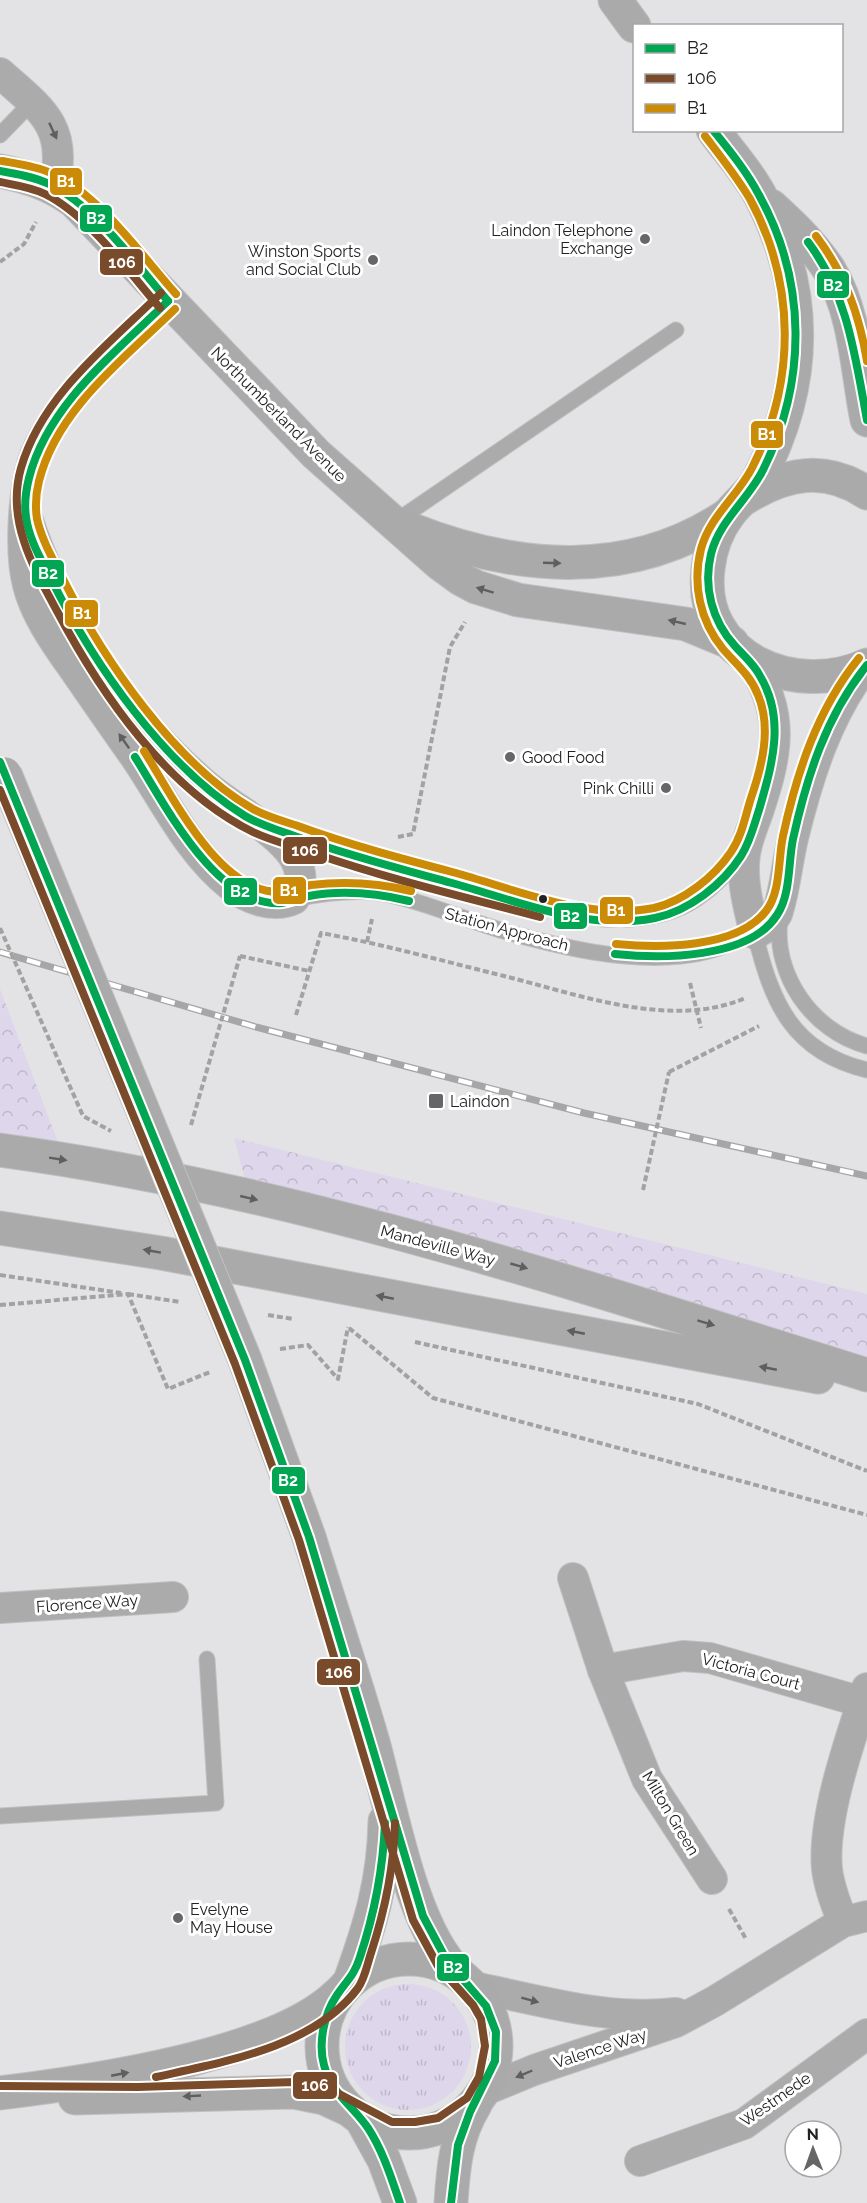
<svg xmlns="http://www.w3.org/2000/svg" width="867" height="2203" font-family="Raleway,sans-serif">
  <defs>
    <pattern id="grass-tufts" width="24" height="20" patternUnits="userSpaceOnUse" patternTransform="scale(1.5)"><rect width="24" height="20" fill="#ded7ec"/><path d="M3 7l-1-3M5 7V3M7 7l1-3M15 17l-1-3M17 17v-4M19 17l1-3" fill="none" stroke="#beb8ca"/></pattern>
    <pattern id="forest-crowns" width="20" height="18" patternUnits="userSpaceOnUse" patternTransform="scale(1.5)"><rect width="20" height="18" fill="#ded7ec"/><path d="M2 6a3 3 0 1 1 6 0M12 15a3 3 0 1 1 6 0" fill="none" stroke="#beb8ca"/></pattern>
  </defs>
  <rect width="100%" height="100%" fill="#e3e2e4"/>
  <circle fill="url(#grass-tufts)" cx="408" cy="2047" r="63"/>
  <g fill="url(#forest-crowns)">
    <path d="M0,989L59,1145L0,1135Z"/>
    <path d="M234,1138L867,1294V1375L246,1183Z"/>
  </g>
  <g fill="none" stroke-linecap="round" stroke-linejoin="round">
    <defs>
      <g id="lane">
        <path d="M0,135L32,102"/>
        <path d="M395,522L676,330"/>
        <path d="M279,830L383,865L603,919C666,922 703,906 741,855"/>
        <path d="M294,899C320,894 353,889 380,893C424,901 467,921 510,933C565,948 625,962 681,956C707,954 731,944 755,934C772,1003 792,1052 867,1070"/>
        <path d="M780,918C773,975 812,1031 867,1046"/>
        <path d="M0,1816L216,1803L207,1659"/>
      </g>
      <g id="street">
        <path d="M0,73C41,109 69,127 54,186"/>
        <path d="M26,515C60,617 121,712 202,782C229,806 264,822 288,849C300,862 306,884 294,899C274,909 247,899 230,885C189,852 165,801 136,758C116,730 96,701 76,672C58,646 36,617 28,585C20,555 23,503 30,472C45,408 122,347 168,301"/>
        <path d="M748,659C787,711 777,755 758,812C752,829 744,847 744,866C743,888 750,912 755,934L770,925L777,914C785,890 787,863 793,838C808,777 827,715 866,665"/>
        <path d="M573,1578L603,1670L647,1779L712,1879"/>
        <path d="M0,1608L173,1597"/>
        <path d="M603,1670L683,1656L710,1658L862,1702"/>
        <path d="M843,1922C836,1905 829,1887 827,1869C822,1818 851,1737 867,1688"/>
        <path d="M473,1987C541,2000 605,2021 676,2013"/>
        <path d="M483,2091L534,2070L676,2022L715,2001L843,1922L867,1916"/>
        <path d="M640,2161L744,2124L867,2034"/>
      </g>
      <g id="secondary">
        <path d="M615,0L634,26"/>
        <path d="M713,130C730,153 751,176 763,201C810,295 807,388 758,480C751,493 738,502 729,514C717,530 710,550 708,569C697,658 796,698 867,665"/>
        <path d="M0,171C29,177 50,184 74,201L316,454L439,563L461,579L476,587L518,600L686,624L732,643"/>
        <path d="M771,206C793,226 814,246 830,271C856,314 857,372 867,420"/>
        <path d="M745,498C786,473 825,465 867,493"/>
        <path d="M410,529C516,571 631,581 729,514"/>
        <path d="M0,1150C297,1190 582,1286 867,1375"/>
        <path d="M0,1228L161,1253L818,1377"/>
        <path d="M309,1537C330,1605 353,1673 373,1742C391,1806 411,1930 460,1975"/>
        <circle cx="409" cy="2046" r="87"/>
        <path d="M350,1981C370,1926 384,1881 385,1821"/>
        <path d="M0,2093C89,2082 274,2056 338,1994"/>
        <path d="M75,2098L294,2092L324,2098L350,2110"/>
        <path d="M362,2120L384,2160L400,2203"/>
        <path d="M451,2203C453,2169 456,2135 475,2105"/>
      </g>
    </defs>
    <use href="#lane" stroke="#c0bfc1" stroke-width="17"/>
    <use href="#street" stroke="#c0bfc1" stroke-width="32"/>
    <use href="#secondary" stroke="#c0bfc1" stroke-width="35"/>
    <g stroke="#a2a2a3" stroke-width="4" stroke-dasharray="6 3" stroke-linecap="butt">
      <path d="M0,262L24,244L36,222"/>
      <path d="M398,837L413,834L450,647L465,622"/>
      <path d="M367,942L372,919"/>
      <path d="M240,956L309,971"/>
      <path d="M690,983L701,1028"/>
      <path d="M296,1015L321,933C382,944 443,961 504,976C577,994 672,1030 745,998"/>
      <path d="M669,1072L759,1026"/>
      <path d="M0,1275L121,1293"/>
      <path d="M128,1294L180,1302"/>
      <path d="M0,1305L128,1294L168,1389L210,1372"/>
      <path d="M268,1315L293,1319"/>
      <path d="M349,1328L433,1398L867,1515"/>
      <path d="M415,1342L698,1404L867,1471"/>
      <path d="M280,1349L308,1345L338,1379L348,1327"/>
      <path d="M729,1909L746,1939"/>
    </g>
    <use href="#lane" stroke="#ababab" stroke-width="15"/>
    <use href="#street" stroke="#ababab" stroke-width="30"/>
    <use href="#secondary" stroke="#aaa" stroke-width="33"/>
    <defs>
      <path id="rail" d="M0,952L256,1027L584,1113L867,1176"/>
    </defs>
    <use href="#rail" stroke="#a7a6a7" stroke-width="7"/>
    <use href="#rail" stroke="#fff" stroke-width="4.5" stroke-dasharray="14" stroke-linecap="butt"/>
    <defs>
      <path id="secondary-bridge" d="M5,774L245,1360L309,1537"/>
    </defs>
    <use href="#secondary-bridge" stroke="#c0bfc1" stroke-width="35" stroke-linecap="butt"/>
    <g stroke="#a2a2a3" stroke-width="4" stroke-dasharray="6 3" stroke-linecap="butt">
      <path d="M0,928L83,1116L111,1131"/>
      <path d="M191,1125L240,956"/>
      <path d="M643,1190L669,1072"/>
    </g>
    <use href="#secondary-bridge" stroke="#aaa" stroke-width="33"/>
    <defs>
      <g id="bus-1">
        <path d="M0,171C17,174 34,177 49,184C95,206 135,263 168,301"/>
        <path d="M808,242C848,295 855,356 867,420"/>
        <path d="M168,301C116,352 48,404 29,478C26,490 24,504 26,517C29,540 42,561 52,581C94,664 164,766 245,816C262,826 281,831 300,838C350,856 401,869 452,883C515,900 588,932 655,918C689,911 723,884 741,856C750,842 754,825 759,810C772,765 786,719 760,676C754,664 744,656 735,646C712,621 703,587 711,554C719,521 748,500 763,470C807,381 807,282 759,195C747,172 730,151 713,130"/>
        <path d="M135,757C164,803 217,909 282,903C291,902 300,898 309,896C342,890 376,893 409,901"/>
        <path d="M0,762L245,1360L309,1537L423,1916L447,1961L486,2006L496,2032L495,2061L470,2112L458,2145L451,2203"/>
        <path d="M615,954C661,959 749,959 777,915C791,894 788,863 793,839C807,776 826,716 867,665"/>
        <path d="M385,1823C383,1870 375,1912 360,1957C354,1976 347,1980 337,1995C324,2014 318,2043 324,2065C331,2093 353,2106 368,2128C383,2151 391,2177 400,2203"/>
      </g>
      <g id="bus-2">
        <path d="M0,182C15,185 31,187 45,194C89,216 128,271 160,308"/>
        <path d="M161,293C109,344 42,395 21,468C6,520 33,567 57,611C101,694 167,790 253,832C272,841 293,846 313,853C388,879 464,897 540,917"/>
        <path d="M0,790L235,1364L299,1540L413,1920L438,1966L473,2005L481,2019L485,2046L479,2077L467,2098L438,2118L415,2122H392L328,2088L295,2082L138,2087L0,2086"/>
        <path d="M156,2077C224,2062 314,2047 358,1988C365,1978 367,1965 371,1953C385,1910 394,1869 395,1823"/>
      </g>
      <g id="bus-3">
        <path d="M2,161C19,164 36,166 51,173C100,195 141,255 176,294"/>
        <path d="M816,236C845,274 859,314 867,361"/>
        <path d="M175,309C125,358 57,409 39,481C36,493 35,506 37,519C42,541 54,561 64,581C104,660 175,764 253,809C267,817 283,821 298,826C350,845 403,859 456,873C517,890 589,921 654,908C684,901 714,877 731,852C742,836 745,817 751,798C762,766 772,728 758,695C751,676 736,664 723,649C700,621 692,584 701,549C710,516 737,497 752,468C796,382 796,284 750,199C737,177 721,157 705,136"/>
        <path d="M144,751C172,795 219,893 279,892C290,892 300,887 311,885C345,881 378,883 411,891"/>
        <path d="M616,944C659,948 737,949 766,911C781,892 778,859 783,836C797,772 817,710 859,658"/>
      </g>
    </defs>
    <use href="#bus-1" stroke="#fff" stroke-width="12"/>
    <use href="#bus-2" stroke="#fff" stroke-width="12"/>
    <use href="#bus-3" stroke="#fff" stroke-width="12"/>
    <use href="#bus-1" stroke="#00a651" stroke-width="8"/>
    <use href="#bus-2" stroke="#7a4b2a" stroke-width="8"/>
    <use href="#bus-3" stroke="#cc8b07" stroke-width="8"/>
  </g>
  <defs><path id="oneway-solid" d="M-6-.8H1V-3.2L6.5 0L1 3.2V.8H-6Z" transform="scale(1.5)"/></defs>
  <g fill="#605f60">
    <use href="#oneway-solid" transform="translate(53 131) rotate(65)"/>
    <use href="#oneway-solid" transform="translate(124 741) rotate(-125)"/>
    <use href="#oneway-solid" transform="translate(530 2000) rotate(15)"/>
    <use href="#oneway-solid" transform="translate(524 2074) rotate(157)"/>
  </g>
  <g fill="#5f5f60">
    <use href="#oneway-solid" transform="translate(552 563) rotate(2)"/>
    <use href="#oneway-solid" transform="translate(485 590) rotate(-163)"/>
    <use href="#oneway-solid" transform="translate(677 622) rotate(-167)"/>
    <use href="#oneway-solid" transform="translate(58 1159) rotate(9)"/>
    <use href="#oneway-solid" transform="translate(249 1198) rotate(13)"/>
    <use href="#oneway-solid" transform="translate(152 1251) rotate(-170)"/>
    <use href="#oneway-solid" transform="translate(519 1266) rotate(16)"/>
    <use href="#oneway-solid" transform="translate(385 1297) rotate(-169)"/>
    <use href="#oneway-solid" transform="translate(706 1323) rotate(17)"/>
    <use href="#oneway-solid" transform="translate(576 1332) rotate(-169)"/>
    <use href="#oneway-solid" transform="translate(768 1368) rotate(-169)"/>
    <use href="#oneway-solid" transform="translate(120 2074) rotate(-11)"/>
    <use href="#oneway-solid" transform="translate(192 2096) rotate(177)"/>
  </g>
  <g fill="#666567" stroke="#fff" stroke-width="2">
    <circle cx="645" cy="239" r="6"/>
    <circle cx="373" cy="260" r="6"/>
    <circle cx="510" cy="757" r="6"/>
    <circle cx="666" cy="788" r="6"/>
    <rect x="428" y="1093" width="16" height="16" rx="3"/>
    <circle cx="178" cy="1918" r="6"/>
  </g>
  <circle fill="#222123" stroke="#fff" stroke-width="2" cx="543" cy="899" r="5"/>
  <g text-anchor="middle" stroke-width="6" stroke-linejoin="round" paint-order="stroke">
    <g font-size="16" fill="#222123" stroke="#fff" text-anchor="end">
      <text x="633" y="236">Laindon Telephone<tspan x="633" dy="18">Exchange</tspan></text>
      <text x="361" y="257">Winston Sports<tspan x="361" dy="18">and Social Club</tspan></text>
      <text x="522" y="763" text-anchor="start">Good Food</text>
      <text x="654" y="794">Pink Chilli</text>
      <text x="450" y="1107" text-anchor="start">Laindon</text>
      <text x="190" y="1915" text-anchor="start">Evelyne<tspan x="190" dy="18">May House</tspan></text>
    </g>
    <g font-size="16" fill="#222123" stroke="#fff">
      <text transform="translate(279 414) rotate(45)" y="6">Northumberland Avenue</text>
      <text transform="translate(507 929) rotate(15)" y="6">Station Approach</text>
      <text transform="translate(438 1245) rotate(15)" y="6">Mandeville Way</text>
      <text transform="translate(87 1603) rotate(-4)" y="6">Florence Way</text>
      <text transform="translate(751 1671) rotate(15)" y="6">Victoria Court</text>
      <text transform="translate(671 1813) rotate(59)" y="6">Milton Green</text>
      <text transform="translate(600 2048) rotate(-18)" y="6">Valence Way</text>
      <text transform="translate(775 2099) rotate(-35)" y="6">Westmede</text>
    </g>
  </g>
  <g stroke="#fff" stroke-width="2">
    <rect x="49" y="167" width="34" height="29" rx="6" fill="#cc8b07"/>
    <rect x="79" y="204" width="34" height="29" rx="6" fill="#00a651"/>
    <rect x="99" y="248" width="45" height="28" rx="6" fill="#7a4b2a"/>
    <rect x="816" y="270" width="34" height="29" rx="6" fill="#00a651"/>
    <rect x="750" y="420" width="34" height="29" rx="6" fill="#cc8b07"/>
    <rect x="31" y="559" width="34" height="29" rx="6" fill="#00a651"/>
    <rect x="64" y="599" width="35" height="29" rx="6" fill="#cc8b07"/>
    <rect x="282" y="836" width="46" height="29" rx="6" fill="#7a4b2a"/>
    <rect x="272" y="876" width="35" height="29" rx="6" fill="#cc8b07"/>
    <rect x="223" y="877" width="35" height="29" rx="6" fill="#00a651"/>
    <rect x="599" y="896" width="35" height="29" rx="6" fill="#cc8b07"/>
    <rect x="553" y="902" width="35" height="28" rx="6" fill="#00a651"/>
    <rect x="271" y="1466" width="35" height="29" rx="6" fill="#00a651"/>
    <rect x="316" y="1658" width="45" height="28" rx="6" fill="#7a4b2a"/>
    <rect x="436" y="1953" width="34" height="29" rx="6" fill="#00a651"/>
    <rect x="292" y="2071" width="46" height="29" rx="6" fill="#7a4b2a"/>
  </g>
  <g font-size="16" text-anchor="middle" font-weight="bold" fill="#fff">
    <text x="66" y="187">B1</text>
    <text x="96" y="224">B2</text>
    <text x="122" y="268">106</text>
    <text x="833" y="291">B2</text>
    <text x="767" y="440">B1</text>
    <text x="48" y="579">B2</text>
    <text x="82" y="619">B1</text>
    <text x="305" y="856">106</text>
    <text x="289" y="896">B1</text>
    <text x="240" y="897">B2</text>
    <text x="616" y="916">B1</text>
    <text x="570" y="922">B2</text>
    <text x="288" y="1486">B2</text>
    <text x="339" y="1678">106</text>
    <text x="453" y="1973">B2</text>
    <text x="315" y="2091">106</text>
  </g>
  <rect x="633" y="24" width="210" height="108" fill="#ffffff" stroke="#a7a6a7" stroke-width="1.5"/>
  <rect x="645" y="44" width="30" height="9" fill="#00a651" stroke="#a7a6a7" stroke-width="1.5"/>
  <text x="687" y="54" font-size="18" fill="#222123">B2</text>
  <rect x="645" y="74" width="30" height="9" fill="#7a4b2a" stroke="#a7a6a7" stroke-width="1.5"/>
  <text x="687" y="84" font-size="18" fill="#222123">106</text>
  <rect x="645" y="104" width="30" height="9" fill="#cc8b07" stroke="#a7a6a7" stroke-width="1.5"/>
  <text x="687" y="114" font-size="18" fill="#222123">B1</text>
  <g transform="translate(813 2149) rotate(359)"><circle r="28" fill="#ffffff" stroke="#a7a6a7" stroke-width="1.5"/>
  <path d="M0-4.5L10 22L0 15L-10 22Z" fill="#666567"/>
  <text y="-9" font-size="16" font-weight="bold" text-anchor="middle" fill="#222123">N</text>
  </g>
</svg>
